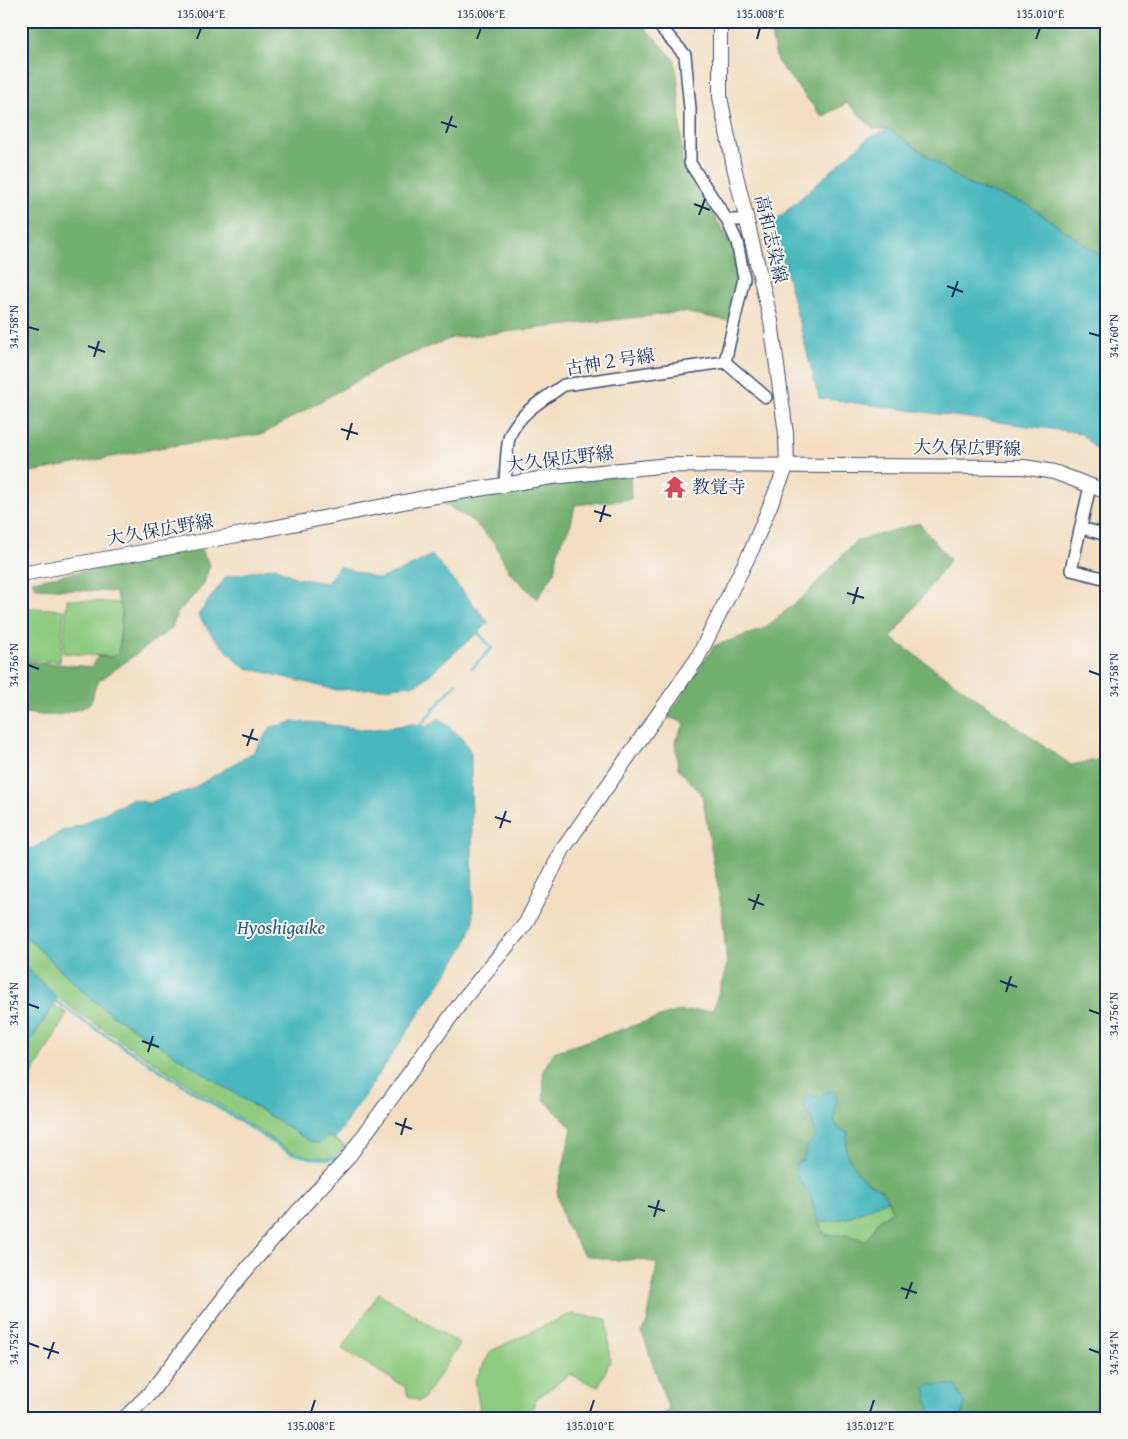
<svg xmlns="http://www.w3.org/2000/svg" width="1128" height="1439" font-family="'Gentium Book Plus','Noto Serif JP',serif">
  <rect width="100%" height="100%" fill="#f6f6f2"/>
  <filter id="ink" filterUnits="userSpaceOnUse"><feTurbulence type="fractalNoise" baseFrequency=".02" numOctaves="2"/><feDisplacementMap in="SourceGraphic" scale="10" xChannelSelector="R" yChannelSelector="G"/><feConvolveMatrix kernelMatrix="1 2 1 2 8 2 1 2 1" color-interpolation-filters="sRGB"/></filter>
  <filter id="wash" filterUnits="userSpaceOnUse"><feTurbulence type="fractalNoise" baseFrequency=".0096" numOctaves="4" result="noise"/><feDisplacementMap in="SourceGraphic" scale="20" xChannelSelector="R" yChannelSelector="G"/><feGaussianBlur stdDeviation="1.12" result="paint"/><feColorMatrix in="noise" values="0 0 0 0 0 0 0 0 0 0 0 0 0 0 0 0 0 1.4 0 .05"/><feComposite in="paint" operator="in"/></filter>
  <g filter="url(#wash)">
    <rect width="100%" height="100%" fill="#f3dec2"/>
    <g fill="#8eca80" stroke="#547c6f">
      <path d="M67,599L119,603L122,610L119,651L113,657L63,653Z"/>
      <path d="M21,607L64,610L60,662L21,659Z"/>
      <path d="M21,932L88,996L111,1014L309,1141L327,1136L345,1145L335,1158L312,1157L290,1151L74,1010L58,998L21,962Z"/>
      <path d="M54,1005L67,1014L32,1075L21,1111V1056Z"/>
      <path d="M887,1200L893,1211L879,1220L866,1242L848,1235H825L817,1219L821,1222L847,1218Z"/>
      <path d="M379,1293L460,1344L424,1398L419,1401L408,1396L405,1387L342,1349Z"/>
      <path d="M572,1314L607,1319L610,1361L598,1387L570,1374L536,1399L530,1418H481L475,1380L491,1351L554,1321Z"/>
    </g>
    <g fill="#72ae6e" stroke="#466e66" fill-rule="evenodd">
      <path d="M21,21H639L675,60L678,82L683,166L732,244L737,273V287L729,321L684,312L452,338L386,364L263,434L170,446L21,474Z"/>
      <path d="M768,21H1107V258H1104L1028,205L966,184L890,129H874L847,103L822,117L777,61Z"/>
      <path d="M630,474L631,499L575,505L571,524L558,550L554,573L537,599L509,572L495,544L474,522L439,501L527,486Z"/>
      <path d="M919,523L950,560L891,638L1071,765L1107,758V1418H961L965,1404L926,1388L930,1412L928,1418H659L660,1415L669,1410L642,1332L647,1323L657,1263L637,1259L617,1261L584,1255L564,1222L557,1192L572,1128L544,1100L543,1071L554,1052L675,1012L713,1010L727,965L722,911L702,795L678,768L675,741L685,723L668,717L714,646L763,629L803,597L856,541ZM806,1095L812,1098L837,1099L834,1121L838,1128L848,1133L846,1150L848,1158L851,1160L855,1170L862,1178L883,1191L893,1211L879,1220L866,1241L848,1235H825L817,1219L809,1192L801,1184L796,1163L803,1160L808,1145L816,1137L811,1118L804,1108Z"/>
      <path d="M201,549L210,565L203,586L177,613L172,628L99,681C92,689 95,697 90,703C86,707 81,708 76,710C55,718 43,716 21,712V661L92,667L98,656L113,657L119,651L122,610L115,592L36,588L32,581Z"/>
    </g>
    <g fill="#47b7bd" stroke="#31738e">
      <path d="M890,129L966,184L1028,205L1103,258H1107V460L1080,433L819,398L773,223L868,138Z"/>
      <path d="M432,555L489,623L418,684L383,688L336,690L243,667L214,638L198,615L226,577L275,567L296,578L327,583L339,566L379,579L407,568Z"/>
      <path d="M439,718L463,739L471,753L473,923L465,946L335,1139L327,1136L319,1144L309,1141L111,1014L88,996L21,932V849L33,848L62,831L79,826L132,799L148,803L190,790L254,752L271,727L294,722L318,723L367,730L413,724L426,727Z"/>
      <path d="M21,962L58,998L21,1056Z"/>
      <path d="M832,1091L835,1092L837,1099L834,1121L838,1128L848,1133L846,1150L848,1158C854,1162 855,1172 862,1178C873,1187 881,1186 887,1200L847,1218L821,1222L817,1219C815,1211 813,1199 808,1192C801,1182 793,1176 796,1163L803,1160L808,1145L816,1137L811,1118L804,1108L806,1094L812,1098Z"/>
      <path d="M932,1385H955L965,1404L961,1418H928L930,1412L925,1388Z"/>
    </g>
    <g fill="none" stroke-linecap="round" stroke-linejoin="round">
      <g stroke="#47b7bd" stroke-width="3">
        <path d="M472,668L492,648L476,630"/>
        <path d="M418,728L456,683"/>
        <path d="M54,1000L85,1022L288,1152L312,1158L336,1159"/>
      </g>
    </g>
  </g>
  <g filter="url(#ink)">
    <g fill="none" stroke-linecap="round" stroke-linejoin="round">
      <defs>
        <g id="minor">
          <path d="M655,21L685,55L690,109V163L727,220H747"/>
          <path d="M727,220L737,242L744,278L725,362L766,397"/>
          <path d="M505,485C506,472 506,445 510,435C519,413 545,398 564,385L725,362"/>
          <path d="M1090,486L1071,570L1107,579"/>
          <path d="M1081,528L1107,535"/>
        </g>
        <g id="tertiary">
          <path d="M21,574L232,536L424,498L552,477L669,465L1024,467L1054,472L1107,492"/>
          <path d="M125,1418L150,1393L240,1277L276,1235L346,1160L465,997L526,923L563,849L697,659L752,549L787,465L786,434L771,321L734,167L720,97V21"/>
        </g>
      </defs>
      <use href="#minor" stroke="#3b496d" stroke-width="14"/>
      <use href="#tertiary" stroke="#3b496d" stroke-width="16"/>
      <use href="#minor" stroke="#fff" stroke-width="11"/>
      <use href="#tertiary" stroke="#fff" stroke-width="14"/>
    </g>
  </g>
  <path fill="none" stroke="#1b2f5e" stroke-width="2" d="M197,39L201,28M477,39L481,28M757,39L760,28M1036,39L1040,28M441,122L457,127M446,133L452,116M694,204L710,210M699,215L705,199M947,286L963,292M952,297L958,281M28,327L39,330M1089,333L1100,336M88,346L105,352M94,357L99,341M341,429L358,434M347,440L352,423M594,511L611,516M600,522L605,505M847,593L864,598M853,604L858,587M28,665L39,669M1089,671L1100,675M242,735L258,740M247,746L253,729M495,817L511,822M500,828L506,811M748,899L764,905M753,910L759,894M1000,981L1017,987M1006,992L1011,976M28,1004L39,1008M1089,1010L1100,1014M142,1041L159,1047M148,1052L153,1036M395,1123L412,1129M401,1135L406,1118M648,1206L665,1211M654,1217L659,1200M901,1288L917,1293M906,1299L912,1282M28,1343L39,1347M43,1348L59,1353M1089,1349L1100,1353M48,1359L54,1342M311,1412L315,1400M590,1412L594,1400M870,1412L874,1400"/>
  <defs>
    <symbol id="temple-bare" viewBox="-9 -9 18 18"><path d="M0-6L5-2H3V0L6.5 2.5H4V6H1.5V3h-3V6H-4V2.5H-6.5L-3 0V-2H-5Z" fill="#d1495b" stroke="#f6f6f2" stroke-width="2.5" paint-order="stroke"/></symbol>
  </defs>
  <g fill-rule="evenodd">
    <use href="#temple-bare" x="659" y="471" width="32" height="32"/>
  </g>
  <g text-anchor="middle" stroke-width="4" stroke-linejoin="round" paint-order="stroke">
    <g font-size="18" fill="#1b2f5e" stroke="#f6f6f2">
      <text transform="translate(771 239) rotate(77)" y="6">高和志染線</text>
      <text transform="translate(610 362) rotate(-9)" y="6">古神２号線</text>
      <text transform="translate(967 448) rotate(1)" y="6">大久保広野線</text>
      <text transform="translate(560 459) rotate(-7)" y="6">大久保広野線</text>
      <text transform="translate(160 530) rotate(-10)" y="6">大久保広野線</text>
    </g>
    <g font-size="18" fill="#1b2f5e" stroke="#f6f6f2" text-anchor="start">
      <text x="692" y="493">教覚寺</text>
    </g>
    <g font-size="19" font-style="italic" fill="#28587a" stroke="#f6f6f2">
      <text x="281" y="934">Hyoshigaike</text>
    </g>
  </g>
  <rect width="1128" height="1439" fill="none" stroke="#f6f6f2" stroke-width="55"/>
  <rect x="28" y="28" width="1072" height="1384" fill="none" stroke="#1b2f5e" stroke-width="2"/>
  <g font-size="12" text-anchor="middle" fill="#1b2f5e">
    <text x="201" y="18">135.004°E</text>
    <text x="481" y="18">135.006°E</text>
    <text x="760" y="18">135.008°E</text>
    <text x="1040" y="18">135.010°E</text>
    <text transform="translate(14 327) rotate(-90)" y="4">34.758°N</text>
    <text transform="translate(1114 336) rotate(-90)" y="4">34.760°N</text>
    <text transform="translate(14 665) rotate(-90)" y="4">34.756°N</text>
    <text transform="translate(1114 675) rotate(-90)" y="4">34.758°N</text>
    <text transform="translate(14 1004) rotate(-90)" y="4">34.754°N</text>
    <text transform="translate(1114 1014) rotate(-90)" y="4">34.756°N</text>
    <text transform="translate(14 1343) rotate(-90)" y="4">34.752°N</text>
    <text transform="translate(1114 1353) rotate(-90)" y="4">34.754°N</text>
    <text x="311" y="1430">135.008°E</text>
    <text x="590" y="1430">135.010°E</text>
    <text x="870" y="1430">135.012°E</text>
  </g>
</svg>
